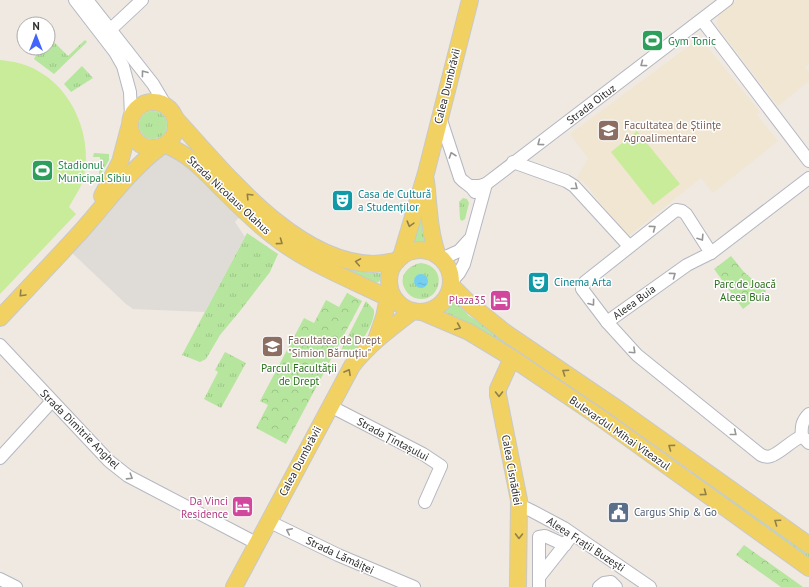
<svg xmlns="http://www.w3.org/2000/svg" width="809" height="587" font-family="'PT Sans',sans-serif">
  <defs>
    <pattern id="grass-tufts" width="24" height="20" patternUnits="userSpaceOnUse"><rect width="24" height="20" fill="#b6e59e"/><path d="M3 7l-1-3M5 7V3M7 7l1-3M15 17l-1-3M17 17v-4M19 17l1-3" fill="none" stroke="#9dc588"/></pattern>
    <pattern id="park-crowns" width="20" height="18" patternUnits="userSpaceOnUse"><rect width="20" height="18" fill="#b6e59e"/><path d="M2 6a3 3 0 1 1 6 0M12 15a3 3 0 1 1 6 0" fill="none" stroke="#9dc588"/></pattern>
    <pattern id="water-ripples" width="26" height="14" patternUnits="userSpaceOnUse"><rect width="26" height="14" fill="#75cff0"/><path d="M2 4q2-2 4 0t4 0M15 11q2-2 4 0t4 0" fill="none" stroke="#66b2ce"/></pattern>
  </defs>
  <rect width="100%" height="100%" fill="#efe9e1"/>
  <g fill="#f0e6d1">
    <path d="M737,0H809V64L805,67L809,72V81L778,106L719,29L717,23L719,14Z"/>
    <path d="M700,38L760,112L757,115L778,141L713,193L701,178L627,237L585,183L577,178L588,158L570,134Z"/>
  </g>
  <g fill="url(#grass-tufts)">
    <path d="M48,36L68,56L85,40L87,42L54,74L34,59L40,48H48Z"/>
    <path d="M82,66L93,78L71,92L64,84Z"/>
    <circle cx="153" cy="125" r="14"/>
    <path d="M94,153L109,154V160L101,174L99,175L100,157H93Z"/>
    <path d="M463,198L467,199L469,203L465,219L462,221L460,219L459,202Z"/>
    <path d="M421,206L427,247L426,248L411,247Z"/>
    <path d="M247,233L278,254L270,272L240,311L220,335L206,359L200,362L182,355Z"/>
    <path d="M324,260C345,267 357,273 381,273L382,275L379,282L375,283Z"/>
    <path d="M421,263C451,267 439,306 415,298C410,296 406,292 404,287C399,275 409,265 421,263Z"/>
    <path d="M366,301L374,310C375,326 358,345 349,358L340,352Z"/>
    <path d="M453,301H455L469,316L503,337L512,346L509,348L441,313L448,309Z"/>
    <path d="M225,352L246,363L221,408L204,399L218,372L215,370Z"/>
    <path d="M524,356L535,364H543L615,416L614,418Z"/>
    <path d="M694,469L809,552V562L689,476Z"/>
  </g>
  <g fill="url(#park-crowns)">
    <path d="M731,256L744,272L766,291L743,309L714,269Z"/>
    <path d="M347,293L362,301L286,444L256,428L268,405L260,401L304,318L314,323L326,300L339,307Z"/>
    <path d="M744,545L803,587H781L736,555Z"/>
  </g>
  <g fill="#c9ec9a">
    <path d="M0,60C12,61 27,64 38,71C75,91 95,143 82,183C79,191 73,199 69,207L76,214L0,294Z"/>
    <path d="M637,131L680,184L653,205L611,152Z"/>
  </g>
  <path fill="#dfdcd8" d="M163,154L176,155L241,215L235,222L245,237L205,312L133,309L126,304L69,250L129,182Z"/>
  <circle fill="url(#water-ripples)" cx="421" cy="281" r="7"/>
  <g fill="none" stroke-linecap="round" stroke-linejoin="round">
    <defs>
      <g id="minor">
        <path d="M75,0L115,52L123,66L130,92L131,117"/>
        <path d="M87,0L153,84L166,106"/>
        <path d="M702,20L809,161"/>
        <path d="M111,29L142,0"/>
        <path d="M440,117L460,178C465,184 471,185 475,192"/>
        <path d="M513,162L566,181L574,186L629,246"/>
        <path d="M472,186H480L486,184L727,0"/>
        <path d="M441,259L459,251L469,240"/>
        <path d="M451,282L459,273L464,264L486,184"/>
        <path d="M607,322L687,265L711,253"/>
        <path d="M0,345L109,461L128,476L256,543"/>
        <path d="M330,406L423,454L441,466L425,502"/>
        <path d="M809,414C802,421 801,427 802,436L809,443"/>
        <path d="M802,436C791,441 779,454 771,456C767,458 764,456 761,455L637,355L607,322L582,289L585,282L676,210L682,211L686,214L711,253L809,178"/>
        <path d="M0,458L52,401"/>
        <path d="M520,509L526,508L532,511L564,528L650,587"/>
        <path d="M268,521L338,555L414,587"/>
        <path d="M540,576L570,538"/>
        <path d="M0,579L16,587"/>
        <path d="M539,587V537L545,536L565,545"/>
        <path d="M599,587L604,583L611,582L616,587"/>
      </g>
      <g id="major">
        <circle cx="153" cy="125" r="23"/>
        <path d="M175,118C224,171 294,262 373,264C381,264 389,262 397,261"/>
        <path d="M166,145C192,156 205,172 225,192C240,207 255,222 272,235C309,265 356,281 398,303"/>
        <path d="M426,181C429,206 429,232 438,256"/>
        <path d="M102,196L120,162L129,128"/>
        <circle cx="420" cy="281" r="31"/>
        <path d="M401,257L426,173L470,0"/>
        <path d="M451,285L471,305L506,333L618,409L809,545"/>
        <path d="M422,312L469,332L512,358L602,419L809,568"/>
        <path d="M0,318C28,288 56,259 84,228C108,201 130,170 159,148"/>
        <path d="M376,340L384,317L390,288"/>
        <path d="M512,358L498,389V395L519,500L518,587"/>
        <path d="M234,587L352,366C369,344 391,328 413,311"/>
      </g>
    </defs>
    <use href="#minor" stroke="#b4b7c1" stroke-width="14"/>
    <use href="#major" stroke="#c9c9c9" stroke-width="18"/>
    <use href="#minor" stroke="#fff" stroke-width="12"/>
    <use href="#major" stroke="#f2d163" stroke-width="16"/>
  </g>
  <defs><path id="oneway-chevron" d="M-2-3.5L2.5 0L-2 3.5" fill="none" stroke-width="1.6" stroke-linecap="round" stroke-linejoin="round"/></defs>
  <g stroke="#969696">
    <use href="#oneway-chevron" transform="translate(643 64) rotate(143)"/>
    <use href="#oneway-chevron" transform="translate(144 73) rotate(-127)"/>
    <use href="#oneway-chevron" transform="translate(540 143) rotate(143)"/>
    <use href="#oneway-chevron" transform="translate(452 155) rotate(-109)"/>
    <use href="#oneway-chevron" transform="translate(575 187) rotate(38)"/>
    <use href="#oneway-chevron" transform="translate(653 228) rotate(-37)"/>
    <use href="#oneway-chevron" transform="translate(701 238) rotate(57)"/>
    <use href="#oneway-chevron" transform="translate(673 275) rotate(-36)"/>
    <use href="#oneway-chevron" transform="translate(592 303) rotate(53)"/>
    <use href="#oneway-chevron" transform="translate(633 351) rotate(43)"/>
    <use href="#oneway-chevron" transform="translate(734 433) rotate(39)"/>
    <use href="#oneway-chevron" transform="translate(130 477) rotate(32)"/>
    <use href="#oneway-chevron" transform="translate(289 531) rotate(-154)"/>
  </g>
  <g stroke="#908048">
    <use href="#oneway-chevron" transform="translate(249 196) rotate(-134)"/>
    <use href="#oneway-chevron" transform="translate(410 224) rotate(106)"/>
    <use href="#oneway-chevron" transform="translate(280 242) rotate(36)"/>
    <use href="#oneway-chevron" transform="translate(358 262) rotate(-170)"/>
    <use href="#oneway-chevron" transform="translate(22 294) rotate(133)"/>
    <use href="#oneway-chevron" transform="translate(458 327) rotate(23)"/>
    <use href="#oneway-chevron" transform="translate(348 372) rotate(-61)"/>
    <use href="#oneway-chevron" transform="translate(565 372) rotate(-146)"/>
    <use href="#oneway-chevron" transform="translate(499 394) rotate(90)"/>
    <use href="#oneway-chevron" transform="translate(671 447) rotate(-144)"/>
    <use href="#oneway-chevron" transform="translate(704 493) rotate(36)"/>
    <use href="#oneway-chevron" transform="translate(777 522) rotate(-145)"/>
    <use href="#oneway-chevron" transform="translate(519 536) rotate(91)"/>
  </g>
  <defs>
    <symbol id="stadium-square" viewBox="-11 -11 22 22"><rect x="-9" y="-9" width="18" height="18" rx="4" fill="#2e9e5b" stroke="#fff"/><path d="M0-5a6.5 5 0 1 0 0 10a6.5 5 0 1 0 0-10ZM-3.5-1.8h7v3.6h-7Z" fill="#fff"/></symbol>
    <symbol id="university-square" viewBox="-11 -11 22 22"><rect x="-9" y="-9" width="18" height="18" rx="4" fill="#8d6e63" stroke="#fff"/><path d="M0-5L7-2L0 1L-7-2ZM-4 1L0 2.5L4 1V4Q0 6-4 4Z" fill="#fff"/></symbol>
    <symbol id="theatre-square" viewBox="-11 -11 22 22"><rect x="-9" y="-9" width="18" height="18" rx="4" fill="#0f9aa8" stroke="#fff"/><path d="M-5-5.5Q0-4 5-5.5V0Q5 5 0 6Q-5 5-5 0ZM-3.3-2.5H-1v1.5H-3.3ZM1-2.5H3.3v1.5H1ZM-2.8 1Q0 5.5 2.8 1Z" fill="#fff"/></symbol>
    <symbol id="hotel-square" viewBox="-11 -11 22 22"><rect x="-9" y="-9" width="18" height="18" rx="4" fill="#d1479c" stroke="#fff"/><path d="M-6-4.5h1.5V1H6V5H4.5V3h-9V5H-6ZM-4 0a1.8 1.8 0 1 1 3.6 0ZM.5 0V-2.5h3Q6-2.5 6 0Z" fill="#fff"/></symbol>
    <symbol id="civic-square" viewBox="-11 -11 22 22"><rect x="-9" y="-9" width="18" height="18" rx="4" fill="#5c6f8a" stroke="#fff"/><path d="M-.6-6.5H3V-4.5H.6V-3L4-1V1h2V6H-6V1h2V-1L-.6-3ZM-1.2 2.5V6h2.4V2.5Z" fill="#fff"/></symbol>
  </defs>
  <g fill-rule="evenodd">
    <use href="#stadium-square" x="640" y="28" width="25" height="25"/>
    <use href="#university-square" x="596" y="118" width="25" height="25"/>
    <use href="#stadium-square" x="30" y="158" width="25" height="25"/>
    <use href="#theatre-square" x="330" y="188" width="25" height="25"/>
    <use href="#theatre-square" x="526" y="270" width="25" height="25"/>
    <use href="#hotel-square" x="488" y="288" width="25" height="25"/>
    <use href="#university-square" x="260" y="334" width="25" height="25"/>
    <use href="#hotel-square" x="230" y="494" width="25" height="25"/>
    <use href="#civic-square" x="606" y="500" width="25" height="25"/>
  </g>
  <g text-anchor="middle" stroke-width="3" stroke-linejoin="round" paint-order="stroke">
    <g font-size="11" fill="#27864d" stroke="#fff" text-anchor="start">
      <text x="668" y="45">Gym Tonic</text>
      <text x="58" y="169">Stadionul<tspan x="58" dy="13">Municipal Sibiu</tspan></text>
    </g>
    <g font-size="11" fill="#2e2e2e" stroke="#fff">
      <text transform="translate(447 86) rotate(-76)" y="4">Calea Dumbrăvii</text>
      <text transform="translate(591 104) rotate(-37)" y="4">Strada Oituz</text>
      <text transform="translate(229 195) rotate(43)" y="4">Strada Nicolaus Olahus</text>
      <text transform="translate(634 302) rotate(-36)" y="4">Aleea Buia</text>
      <text transform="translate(80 429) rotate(45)" y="4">Strada Dimitrie Anghel</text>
      <text transform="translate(620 433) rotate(35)" y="4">Bulevardul Mihai Viteazul</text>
      <text transform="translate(393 439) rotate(28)" y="4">Strada Țintașului</text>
      <text transform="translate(300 461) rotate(-62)" y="4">Calea Dumbrăvii</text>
      <text transform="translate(512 470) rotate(80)" y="4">Calea Cisnădiei</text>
      <text transform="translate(586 544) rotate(33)" y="4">Aleea Frații Buzești</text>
      <text transform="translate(340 555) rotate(25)" y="4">Strada Lămâiței</text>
    </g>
    <g font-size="11" fill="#785e54" stroke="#fff" text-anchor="start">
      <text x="624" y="129">Facultatea de Științe<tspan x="624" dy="13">Agroalimentare</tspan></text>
      <text x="288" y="344">Facultatea de Drept<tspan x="288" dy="13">"Simion Bărnuțiu"</tspan></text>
    </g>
    <g font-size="11" fill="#0d838f" stroke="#fff" text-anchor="start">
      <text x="358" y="198">Casa de Cultură<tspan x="358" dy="13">a Studenților</tspan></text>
      <text x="554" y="286">Cinema Arta</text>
    </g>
    <g font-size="11" fill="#2c6e1b" stroke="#fff">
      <text x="745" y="288">Parc de Joacă<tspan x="745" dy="13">Aleea Buia</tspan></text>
      <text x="299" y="372">Parcul Facultății<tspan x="299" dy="13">de Drept</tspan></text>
    </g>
    <g font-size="11" fill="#b23c85" stroke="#fff" text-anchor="end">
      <text x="486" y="304">Plaza35</text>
      <text x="228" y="505">Da Vinci<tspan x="228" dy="13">Residence</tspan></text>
    </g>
    <g font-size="11" fill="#4e5e75" stroke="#fff" text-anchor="start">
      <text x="634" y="516">Cargus Ship &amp; Go</text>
    </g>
  </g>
  <g transform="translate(36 36)"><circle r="19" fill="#ffffff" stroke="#ababab"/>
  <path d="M0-3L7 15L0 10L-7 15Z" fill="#4264fb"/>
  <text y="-6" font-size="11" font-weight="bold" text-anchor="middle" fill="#2e2e2e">N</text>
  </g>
</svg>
